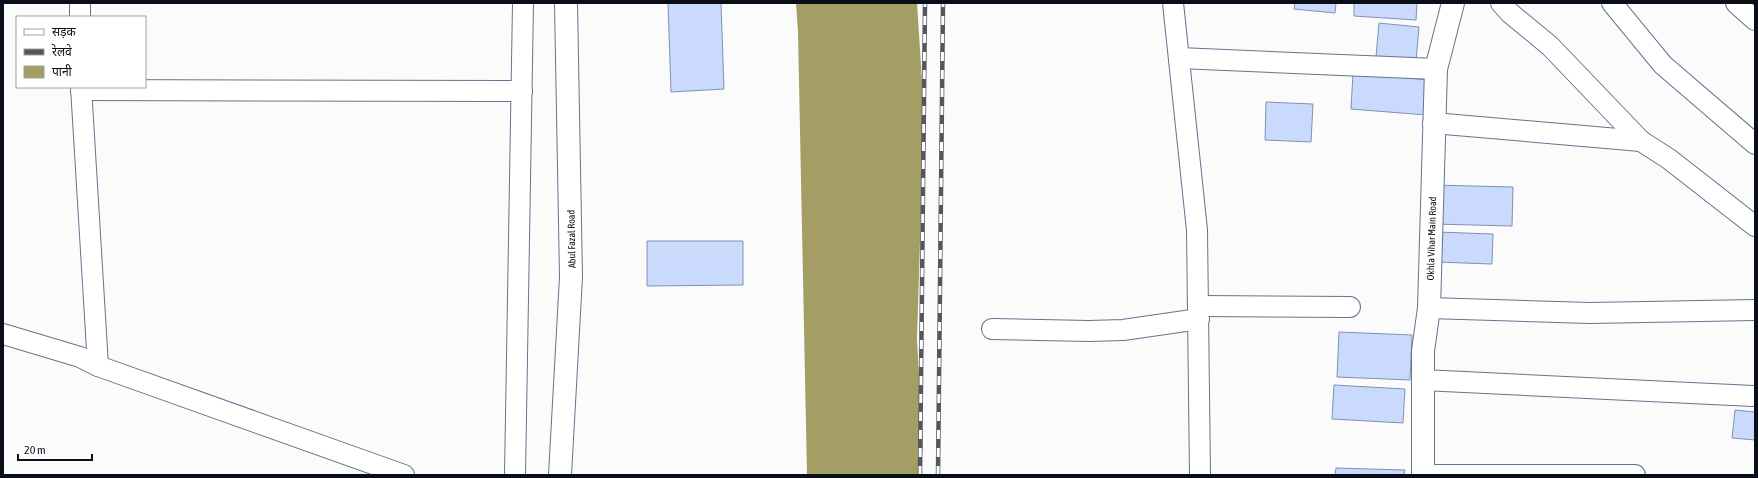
<svg xmlns="http://www.w3.org/2000/svg" width="1758" height="478" font-family="'Asap Condensed','Noto Sans Devanagari',sans-serif">
  <rect width="100%" height="100%" fill="#fbfbfb"/>
  <path fill="#a59e64" d="M796,3H917L924,112L917,339L923,445L919,475H807L798,32Z"/>
  <g fill="#c9dafc" stroke="#8191b0">
    <path d="M668,3H721L724,89L671,92Z"/>
    <path d="M1295,3H1336L1335,13L1294,9Z"/>
    <path d="M1354,3H1417L1416,20L1354,16Z"/>
    <path d="M1379,23L1419,27L1416,61L1376,57Z"/>
    <path d="M1353,73L1429,80L1426,115L1351,109Z"/>
    <path d="M1266,102L1313,104L1311,142L1265,140Z"/>
    <path d="M1433,185L1513,187L1512,226L1433,224Z"/>
    <path d="M1437,232L1493,234L1492,264L1436,262Z"/>
    <path d="M647,241H743V285L647,286Z"/>
    <path d="M1339,332L1412,335L1410,380L1337,377Z"/>
    <path d="M1334,385L1405,389L1403,423L1332,419Z"/>
    <path d="M1735,410L1755,412V440L1732,438Z"/>
    <path d="M1336,468L1405,470L1404,475H1335Z"/>
  </g>
  <g fill="none" stroke-linecap="round" stroke-linejoin="round">
    <defs>
      <g id="minor">
        <path d="M80,3V17"/>
        <path d="M1173,3L1197,230L1200,475"/>
        <path d="M1501,3L1510,13L1550,46L1641,141L1669,159L1755,226"/>
        <path d="M1612,3L1663,65L1755,144"/>
        <path d="M1736,3L1755,20"/>
        <path d="M1179,58L1436,69"/>
        <path d="M81,87L98,366"/>
        <path d="M81,90L522,91"/>
        <path d="M1433,123L1641,141"/>
        <path d="M1199,306L1350,307"/>
        <path d="M1429,308L1590,313L1755,310"/>
        <path d="M992,329L1089,331L1123,330L1199,319"/>
        <path d="M3,334L80,357L98,366L404,475"/>
        <path d="M1423,380L1753,396"/>
        <path d="M515,475L523,3"/>
        <path d="M1436,475H1635"/>
      </g>
      <g id="tertiary">
        <path d="M560,475L571,277L566,3"/>
        <path id="s1" d="M1423,475V351L1429,308L1436,69L1453,3"/>
      </g>
    </defs>
    <use href="#minor" stroke="#647390" stroke-width="22"/>
    <use href="#tertiary" stroke="#647390" stroke-width="24"/>
    <use href="#minor" stroke="#fff" stroke-width="20"/>
    <use href="#tertiary" stroke="#fff" stroke-width="22"/>
    <defs>
      <g id="rail">
        <path d="M920,475L925,3"/>
        <path d="M938,475L943,3"/>
      </g>
    </defs>
    <use href="#rail" stroke="#52565d" stroke-width="4.5"/>
    <use href="#rail" stroke="#fff" stroke-width="3" stroke-dasharray="9" stroke-linecap="butt"/>
  </g>
  <g text-anchor="middle" stroke-width="3" stroke-linejoin="round" paint-order="stroke">
    <g font-size="10" fill="#090e19" stroke="#fff">
      <text dy="4" stroke="none"><textPath href="#s1" startOffset="237">Okhla Vihar Main Road</textPath></text>
      <text transform="translate(571 239) rotate(-91)" y="4">Abul Fazal Road</text>
    </g>
  </g>
  <rect width="1758" height="478" fill="none" stroke="#090e19" stroke-width="8"/>
  <rect x="16" y="16" width="130" height="72" fill="#ffffff" stroke="#9d9fa3"/>
  <rect x="24" y="29" width="20" height="6" fill="#ffffff" stroke="#9d9fa3"/>
  <text x="52" y="36" font-size="12" fill="#090e19">सड़क</text>
  <rect x="24" y="49" width="20" height="6" fill="#52565d" stroke="#9d9fa3"/>
  <text x="52" y="56" font-size="12" fill="#090e19">रेलवे</text>
  <rect x="24" y="66" width="20" height="12" fill="#a59e64" stroke="#9d9fa3"/>
  <text x="52" y="76" font-size="12" fill="#090e19">पानी</text>
  <path d="M18 454v6h74v-6" fill="none" stroke="#090e19" stroke-width="2"/>
  <text x="24" y="454" font-size="12" fill="#090e19" stroke="#ffffff" stroke-width="3" paint-order="stroke">20 m</text>
</svg>
